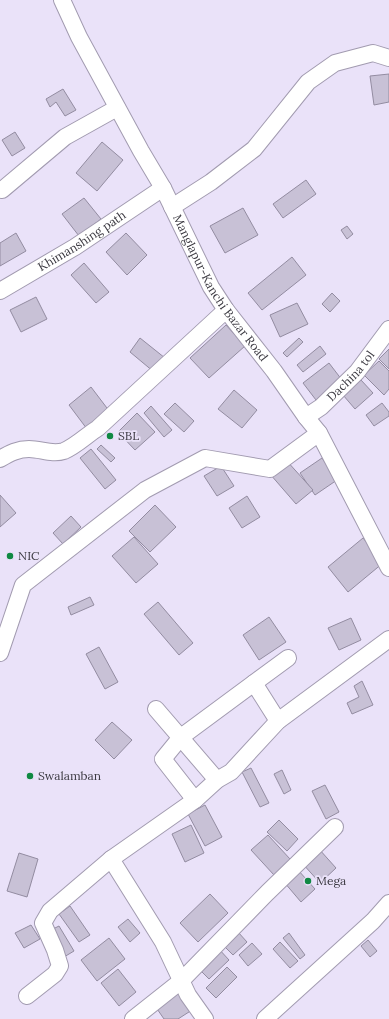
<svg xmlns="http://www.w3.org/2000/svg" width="389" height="1019" font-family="Lora,serif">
  <rect width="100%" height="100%" fill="#eae2f9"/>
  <g fill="#c8c1d6" stroke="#938ca1">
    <path d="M389,74V102L374,105L370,76Z"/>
    <path d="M63,89L76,110L65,116L56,102L50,107L46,99Z"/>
    <path d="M15,132L25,148L12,156L2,140Z"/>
    <path d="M102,142L123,160L97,191L76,173Z"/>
    <path d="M306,180L316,194L283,218L273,204Z"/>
    <path d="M84,198L101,219L79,236L62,214Z"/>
    <path d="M243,208L258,235L225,253L210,226Z"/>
    <path d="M347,226L353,234L347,239L341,230Z"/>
    <path d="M16,233L26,251L0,266V243Z"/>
    <path d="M126,233L147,255L127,275L106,252Z"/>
    <path d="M292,257L306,275L262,310L248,293Z"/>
    <path d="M84,263L109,292L96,303L71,275Z"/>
    <path d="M332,293L340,301L330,312L322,304Z"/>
    <path d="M36,297L47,319L21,332L10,310Z"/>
    <path d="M297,303L308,324L280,337L270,315Z"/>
    <path d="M226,325L245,346L209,378L190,358Z"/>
    <path d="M140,338L165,358L154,372L130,352Z"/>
    <path d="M299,338L303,342L287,357L283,353Z"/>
    <path d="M320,346L326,354L303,372L297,365Z"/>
    <path d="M389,349V369L379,359Z"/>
    <path d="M379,361L389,371V389L384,395L364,375Z"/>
    <path d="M329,363L342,380L316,400L303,383Z"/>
    <path d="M361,380L373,393L355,409L343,395Z"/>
    <path d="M91,387L110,412L87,429L69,405Z"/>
    <path d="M234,390L257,410L242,428L218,409Z"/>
    <path d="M175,403L194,421L184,432L164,414Z"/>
    <path d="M382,403L389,412V416L374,426L366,415Z"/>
    <path d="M151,406L172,430L164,437L144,413Z"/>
    <path d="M137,413L155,432L135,450L118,432Z"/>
    <path d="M101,445L115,458L111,462L97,449Z"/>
    <path d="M91,449L116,480L105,489L80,458Z"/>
    <path d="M322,458L337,480L315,495L300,473Z"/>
    <path d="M286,460L313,490L296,504L270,474Z"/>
    <path d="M221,466L234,486L217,496L204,476Z"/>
    <path d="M0,495L16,513L0,527Z"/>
    <path d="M247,496L260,517L242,528L229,508Z"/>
    <path d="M155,505L176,527L150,552L129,531Z"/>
    <path d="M71,516L81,527L63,544L53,533Z"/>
    <path d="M134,537L158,564L136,583L112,556Z"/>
    <path d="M363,538L383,563L348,592L328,567Z"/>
    <path d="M90,597L94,605L71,615L68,607Z"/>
    <path d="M158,602L193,643L179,655L144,614Z"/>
    <path d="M269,617L286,642L259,660L243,635Z"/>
    <path d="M351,618L361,640L339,650L328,628Z"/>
    <path d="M99,647L118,682L105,689L86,654Z"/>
    <path d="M362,681L373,705L352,714L347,703L359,697L354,686Z"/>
    <path d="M112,722L132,740L114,759L95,740Z"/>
    <path d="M251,768L269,803L260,807L242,772Z"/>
    <path d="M282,770L291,790L284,794L274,774Z"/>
    <path d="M325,785L339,812L326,819L312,791Z"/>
    <path d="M205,805L222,837L205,846L188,814Z"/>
    <path d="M279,820L298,839L287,851L267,832Z"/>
    <path d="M191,825L204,853L185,862L172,834Z"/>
    <path d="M268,835L290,859L274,875L251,850Z"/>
    <path d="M319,849L336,868L320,883L302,863Z"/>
    <path d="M19,853L38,859L27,897L7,891Z"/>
    <path d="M298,870L315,889L301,902L284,882Z"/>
    <path d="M210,894L228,913L198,942L180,923Z"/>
    <path d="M70,906L90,935L79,942L59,914Z"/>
    <path d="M128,919L140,933L130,942L118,927Z"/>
    <path d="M31,925L40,939L24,948L15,933Z"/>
    <path d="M59,926L74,951L64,957L49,931Z"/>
    <path d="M238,932L247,942L233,955L224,946Z"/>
    <path d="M289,933L305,955L300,959L283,938Z"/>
    <path d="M109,938L125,959L97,981L81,960Z"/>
    <path d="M368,940L377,951L370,957L361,946Z"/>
    <path d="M280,942L298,961L290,968L273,949Z"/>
    <path d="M252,943L262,954L248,966L239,955Z"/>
    <path d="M218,948L229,960L209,979L198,968Z"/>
    <path d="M227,967L237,977L216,998L206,988Z"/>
    <path d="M118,969L136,992L119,1006L101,983Z"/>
    <path d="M177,988L192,1010L178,1019H164L153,1003Z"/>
  </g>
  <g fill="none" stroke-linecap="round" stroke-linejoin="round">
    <defs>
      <g id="minor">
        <path id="s1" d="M62,0L79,37L141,151L163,188L211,287L226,310L274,371L306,417L319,433L389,568"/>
        <path d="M2,190L65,137L117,108"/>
        <path d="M172,207L211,182L254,149L308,82L335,63L373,53L389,58"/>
        <path id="s2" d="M0,291L75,247L163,188"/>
        <path id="s3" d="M306,417L321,407L357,372L389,329"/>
        <path d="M0,459C10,453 18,449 29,449C41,449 52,455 64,451C76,446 87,435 98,428L226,310"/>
        <path d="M0,653L23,585L145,490L205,458L270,469L319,433"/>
        <path d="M254,683L288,658"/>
        <path d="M156,709L217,780"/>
        <path d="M195,800L163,759L181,737L254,683L278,721"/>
        <path d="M111,859L163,942L188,995L205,1019"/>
        <path d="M27,996L55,974L60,966L55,950L43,923L50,911L111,859L195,800L217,780L231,772L278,721L389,639"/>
        <path d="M133,1019L181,981L267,893L335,827"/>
        <path d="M265,1019L373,921L389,903"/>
      </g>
    </defs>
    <use href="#minor" stroke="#a29bb0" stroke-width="18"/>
    <use href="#minor" stroke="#fff" stroke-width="16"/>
  </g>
  <g fill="#108943" stroke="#eae2f9" stroke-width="1.5">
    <circle cx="110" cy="436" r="4"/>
    <circle cx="10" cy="556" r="4"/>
    <circle cx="30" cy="776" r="4"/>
    <circle cx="308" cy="881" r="4"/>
  </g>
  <g text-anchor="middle" stroke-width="3.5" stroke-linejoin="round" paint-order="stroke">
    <g font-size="12" fill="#3b3941" stroke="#eae2f9">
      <text dy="4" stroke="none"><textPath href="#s2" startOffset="96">Khimanshing path</textPath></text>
      <text dy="4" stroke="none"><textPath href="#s1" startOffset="329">Manglapur-Kanchi Bazar Road</textPath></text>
      <text dy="4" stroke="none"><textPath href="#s3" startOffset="61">Dachina tol</textPath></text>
    </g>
    <g font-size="12" fill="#3b3941" stroke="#eae2f9" text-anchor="start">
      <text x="118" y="440">SBL</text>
      <text x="18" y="560">NIC</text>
      <text x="38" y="780">Swalamban</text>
      <text x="316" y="885">Mega</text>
    </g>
  </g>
</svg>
